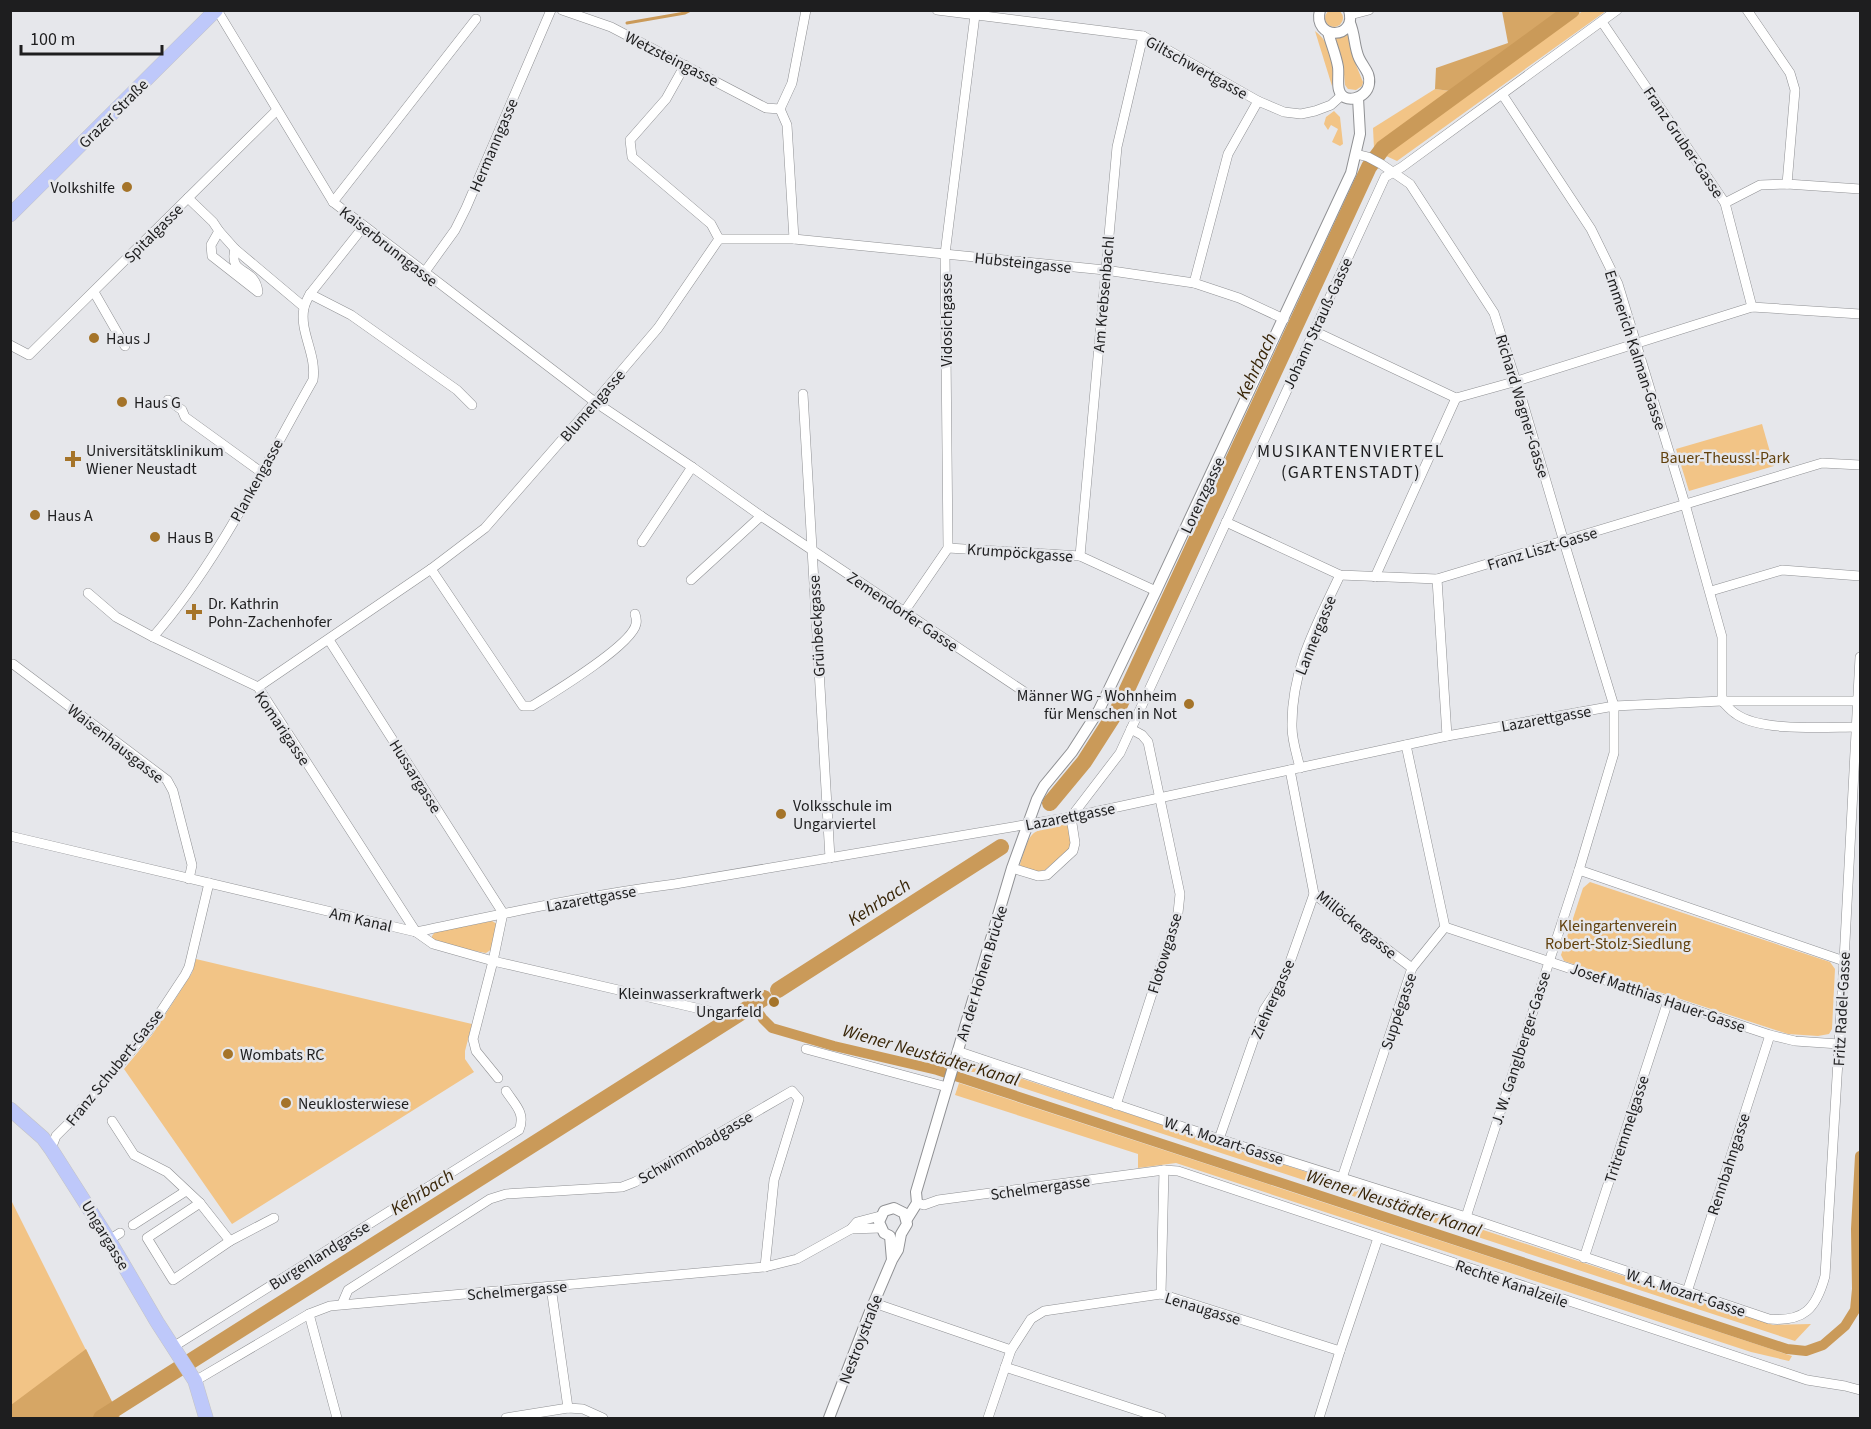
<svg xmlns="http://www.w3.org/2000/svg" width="1871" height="1429" font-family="'Source Sans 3',sans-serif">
  <rect width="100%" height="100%" fill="#e6e7eb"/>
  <g fill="#f2c486">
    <circle cx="1334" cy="18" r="9"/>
    <path d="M1584,10L1606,11L1397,161L1384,155Z"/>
    <path d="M1315,31C1330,42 1339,68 1332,86Z"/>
    <path d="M1349,32V42L1354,60L1363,82L1362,86L1356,90L1348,89L1345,85L1343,63L1334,37Z"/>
    <path d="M1435,89L1450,91L1374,148L1373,128Z"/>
    <path d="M1334,111L1340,117L1343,144L1340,146L1332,142L1338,129L1331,125L1328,130L1324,124L1326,117Z"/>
    <path d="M1762,424L1774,466L1689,491L1676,449Z"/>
    <path d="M1067,824L1072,842L1070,848L1045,870L1037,872L1022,867L1020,865C1032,827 1029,832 1067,824Z"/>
    <path d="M1590,882L1830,962L1835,969L1832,1029L1829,1034L1818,1036L1788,1034L1564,961L1561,955L1583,888Z"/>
    <path d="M492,921L497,924L492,949L486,953L453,947L432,939V936L435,932Z"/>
    <path d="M196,959L472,1024L465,1051V1059L474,1072L232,1224L124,1069L152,1035L192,973Z"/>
    <path d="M968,1061L1773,1325L1811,1324L1795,1341L974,1072H961Z"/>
    <path d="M959,1083L1792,1356L1789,1361L1751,1352L1176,1163L1138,1168V1154L955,1095Z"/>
    <path d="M10,1198L120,1418H11Z"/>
  </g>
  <g fill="#d6a665">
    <path d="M1502,11H1563L1450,91L1435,89L1436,68L1508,43Z"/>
    <path d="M86,1349L120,1418H11V1405Z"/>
  </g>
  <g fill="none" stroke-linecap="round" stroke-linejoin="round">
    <path stroke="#ca9a59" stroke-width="3" d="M627,23L685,13L691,10"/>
    <g stroke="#ca9a59" stroke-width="10">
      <path d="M752,1006L761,1016"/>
      <path d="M763,1019L772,1028L834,1046L937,1070L1787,1349L1806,1351L1823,1345L1845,1326L1855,1310L1857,1289L1856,1229L1860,1156"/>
    </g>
    <g stroke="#ca9a59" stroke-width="16">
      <path d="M1050,803L1084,762L1118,709L1369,167L1383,148L1572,10"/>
      <path d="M778,990L1001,847"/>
      <path d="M101,1418L764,998"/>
    </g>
    <defs>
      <g id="minor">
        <path d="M217,10L333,202L595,402L692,467L761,516L1026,693"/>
        <path d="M562,10L611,27L766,108L780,109"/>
        <path d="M937,10L1143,36L1258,101L1284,112L1301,114L1315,111L1331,105L1342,95"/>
        <path d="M1747,10L1790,73L1795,90L1787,184"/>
        <path d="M1350,15L1369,10"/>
        <path d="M1602,22L1725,203L1752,307"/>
        <path d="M1502,94L1591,229L1618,284L1685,504L1722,637V701"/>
        <path d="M1356,154L1368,157L1381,164L1410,184L1494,313L1523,403L1564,542L1614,706V753L1579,870L1466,1217"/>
        <path d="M188,198L213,222L219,231L235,249L304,307"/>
        <path d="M333,202L476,19"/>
        <path d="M1725,203L1760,185L1787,184L1860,189"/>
        <path d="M219,231L211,245L212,256L258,292C255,265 228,277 235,249"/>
        <path d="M719,239H794L1105,270L1194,283L1239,298L1284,319"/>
        <path d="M794,239L787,125L780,109L792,83L806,10"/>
        <path d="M424,273L455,230L466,208L551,10"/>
        <path d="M1194,283L1228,154L1258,101"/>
        <path d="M94,292L125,346"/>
        <path d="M310,294L351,315L457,390L472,405"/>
        <path d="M1314,331L1456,398L1517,381L1752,307L1860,314"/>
        <path d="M10,345L29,355L276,111"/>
        <path d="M803,394L830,858"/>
        <path d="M168,400L182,410L185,417L261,472"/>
        <path d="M1226,522L1340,575L1437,579L1822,463L1860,465"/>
        <path d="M642,542L692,467"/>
        <path d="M948,548L1080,556L1156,591"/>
        <path d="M1080,556L1117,147L1143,36"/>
        <path d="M431,569L523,706H532C553,693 632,645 636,624C637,620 636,617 635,614"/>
        <path d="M1375,577L1456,398"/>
        <path d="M1437,579L1447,736"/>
        <path d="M691,580L761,516"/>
        <path d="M1711,591L1782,570L1860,576"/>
        <path d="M88,593L116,617L153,637L258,687L416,932"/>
        <path d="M904,612L948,548L945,254L975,15"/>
        <path d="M153,637C218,563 264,466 313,380C317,354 299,332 304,308C305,303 308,298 310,294L364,226"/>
        <path d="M329,640L503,913L493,961L473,1039L476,1051L498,1078"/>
        <path d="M13,664L167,780L173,791L192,865L189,879"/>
        <path d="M258,687L431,569L485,528L595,402L658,328L719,239L711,224L632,157L630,140L666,99L685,65"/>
        <path d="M1722,701C1726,705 1731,711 1736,714C1761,732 1826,727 1857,727"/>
        <path d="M1300,768C1297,755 1292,741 1292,727C1291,670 1316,626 1340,575"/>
        <path d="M1290,770L1314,894L1412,968"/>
        <path d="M10,836L416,932L433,944L493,961L709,1011"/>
        <path d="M1012,868L1038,876L1047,875L1073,851L1075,843L1071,817L1120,753L1385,177L1402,167L1617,10"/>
        <path d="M1579,870L1844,961"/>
        <path d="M1445,927L1770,1035L1795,1041L1839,1044"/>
        <path d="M416,932C502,914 588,895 675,884L1071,817L1447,736L1614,706L1722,701H1858"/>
        <path d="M806,1049L947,1087"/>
        <path d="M957,1051L1219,1139L1466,1217L1769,1319C1804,1322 1816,1309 1825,1276L1844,961L1860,657"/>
        <path d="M1116,1105L1178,913L1180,894L1148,742L1142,735L1131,729"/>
        <path d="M112,1121L134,1155L167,1172L200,1203L230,1241"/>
        <path d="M1219,1139L1264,1010L1284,979L1314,894"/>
        <path d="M51,1149L56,1136L72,1120L148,1031L185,975L189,967L209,883"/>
        <path d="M1342,1178L1412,968L1445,927L1406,745"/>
        <path d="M200,1203L147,1238L173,1280L230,1241L274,1218"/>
        <path d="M917,1203L924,1205L938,1200L1164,1170L1178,1171L1807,1380L1845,1386L1860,1390"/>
        <path d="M133,1225L186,1191"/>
        <path d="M851,1229L880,1228"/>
        <path d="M109,1240L120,1233"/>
        <path d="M1584,1258L1668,1001"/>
        <path d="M551,1287L568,1408"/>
        <path d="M1687,1292L1770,1035"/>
        <path d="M1161,1294L1164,1170"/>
        <path d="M874,1303L1011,1350"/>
        <path d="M342,1304L348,1290L490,1199L506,1194L622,1187L635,1182L792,1091L799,1099L774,1180L765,1267"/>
        <path d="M309,1314L337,1418"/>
        <path d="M173,1347L519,1130C526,1113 515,1105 506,1091"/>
        <path d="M1005,1367L1161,1418"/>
        <path d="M195,1381L309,1314L330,1306L765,1267L797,1259L851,1229L857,1222L880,1216"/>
        <path d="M506,1418L568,1408L583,1409L603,1418"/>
        <path d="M988,1418L1011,1350L1031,1319L1044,1311L1161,1294L1340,1351"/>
        <path d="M1319,1418L1340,1351L1378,1238"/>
      </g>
      <g id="tertiary">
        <path d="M1320,10C1312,41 1358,40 1349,10"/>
        <path d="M1328,32C1331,44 1336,55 1338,67C1339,75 1337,84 1339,90C1343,105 1367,99 1369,84C1371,73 1363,67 1359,58C1354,47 1355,34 1350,23"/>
        <path d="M907,1219L917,1203L916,1192L1012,868L1037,799L1044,786L1072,752L1099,710L1156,591L1351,173L1360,134L1358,98"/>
        <path d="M829,1418L869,1314L892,1260L898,1250L901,1234L907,1224L904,1213L894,1208L884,1211L879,1222L884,1233L890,1236L892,1260"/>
      </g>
      <g id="primary">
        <path d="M10,215L216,10"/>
        <path d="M10,1109L43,1138L51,1149L109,1240L157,1322L195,1381L206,1418"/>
      </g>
    </defs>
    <use href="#minor" stroke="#8f9093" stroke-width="10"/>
    <use href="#tertiary" stroke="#8f9093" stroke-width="12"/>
    <use href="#primary" stroke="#c4c4c5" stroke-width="15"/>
    <use href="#minor" stroke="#fff" stroke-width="9"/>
    <use href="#tertiary" stroke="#fff" stroke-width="10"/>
    <use href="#primary" stroke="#bec8fa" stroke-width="14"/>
  </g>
  <g fill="#a57429" stroke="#e6e7eb" stroke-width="2">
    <circle cx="127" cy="187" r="6"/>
    <circle cx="94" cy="338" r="6"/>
    <circle cx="122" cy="402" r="6"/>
    <path d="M70 450h6v6h6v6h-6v6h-6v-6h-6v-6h6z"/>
    <circle cx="35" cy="515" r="6"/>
    <circle cx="155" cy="537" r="6"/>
    <path d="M191 603h6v6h6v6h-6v6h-6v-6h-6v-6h6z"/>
    <circle cx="1189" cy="704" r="6"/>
    <circle cx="781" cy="814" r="6"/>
    <circle cx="774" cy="1002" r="6"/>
    <circle cx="228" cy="1054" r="6"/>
    <circle cx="286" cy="1103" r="6"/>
  </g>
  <g text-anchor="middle" stroke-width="5" stroke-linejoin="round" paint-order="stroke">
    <g font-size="16" fill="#1e1e1f" stroke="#e6e7eb">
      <text transform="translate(672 58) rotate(27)" y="6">Wetzsteingasse</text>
      <text transform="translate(1197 67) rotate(29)" y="6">Giltschwertgasse</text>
      <text transform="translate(113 113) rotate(-45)" y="6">Grazer Straße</text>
      <text transform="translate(1684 142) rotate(56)" y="6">Franz Gruber-Gasse</text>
      <text transform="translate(493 145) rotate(-67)" y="6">Hermanngasse</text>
      <text transform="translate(153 233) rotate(-45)" y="6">Spitalgasse</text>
      <text transform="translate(389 246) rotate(38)" y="6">Kaiserbrunngasse</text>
      <text transform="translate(1023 262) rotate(6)" y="6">Hubsteingasse</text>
      <text transform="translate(1103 294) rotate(-85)" y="6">Am Krebsenbachl</text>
      <text transform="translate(946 320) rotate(-90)" y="6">Vidosichgasse</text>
      <text transform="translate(1317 323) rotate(-65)" y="6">Johann Strauß-Gasse</text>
      <text transform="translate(1636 350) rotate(72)" y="6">Emmerich Kalman-Gasse</text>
      <text transform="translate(592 405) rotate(-49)" y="6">Blumengasse</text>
      <text transform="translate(1523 406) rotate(73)" y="6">Richard Wagner-Gasse</text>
      <text transform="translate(256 480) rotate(-61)" y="6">Plankengasse</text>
      <text transform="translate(1202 495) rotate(-65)" y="6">Lorenzgasse</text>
      <text transform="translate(1542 548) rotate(-17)" y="6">Franz Liszt-Gasse</text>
      <text transform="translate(1020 552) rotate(4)" y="6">Krumpöckgasse</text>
      <text transform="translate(903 611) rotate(34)" y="6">Zemendorfer Gasse</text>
      <text transform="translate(816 626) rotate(-93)" y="6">Grünbeckgasse</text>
      <text transform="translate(1315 635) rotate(-68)" y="6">Lannergasse</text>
      <text transform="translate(1546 718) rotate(-10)" y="6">Lazarettgasse</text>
      <text transform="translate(283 728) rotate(56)" y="6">Komarigasse</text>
      <text transform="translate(116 743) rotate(38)" y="6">Waisenhausgasse</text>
      <text transform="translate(416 776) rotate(58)" y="6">Hussargasse</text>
      <text transform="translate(1070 816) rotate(-11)" y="6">Lazarettgasse</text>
      <text transform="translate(591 898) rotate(-10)" y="6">Lazarettgasse</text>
      <text transform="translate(361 919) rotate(13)" y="6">Am Kanal</text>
      <text transform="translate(1357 924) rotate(39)" y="6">Millöckergasse</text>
      <text transform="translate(1164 953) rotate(-73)" y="6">Flotowgasse</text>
      <text transform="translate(981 973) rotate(-73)" y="6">An der Hohen Brücke</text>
      <text transform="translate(1658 997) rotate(19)" y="6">Josef Matthias Hauer-Gasse</text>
      <text transform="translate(1272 999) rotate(-66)" y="6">Ziehrergasse</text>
      <text transform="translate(1841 1009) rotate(-87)" y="6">Fritz Radel-Gasse</text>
      <text transform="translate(1398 1011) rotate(-71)" y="6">Suppégasse</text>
      <text transform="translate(1520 1048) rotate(-72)" y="6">J. W. Ganglberger-Gasse</text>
      <text transform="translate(114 1067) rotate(-51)" y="6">Franz Schubert-Gasse</text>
      <text transform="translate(1626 1129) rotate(-72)" y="6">Tritremmelgasse</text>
      <text transform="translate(1224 1140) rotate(18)" y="6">W. A. Mozart-Gasse</text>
      <text transform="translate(695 1147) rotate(-30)" y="6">Schwimmbadgasse</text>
      <text transform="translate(1728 1164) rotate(-72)" y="6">Rennbahngasse</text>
      <text transform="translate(1040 1187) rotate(-8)" y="6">Schelmergasse</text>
      <text transform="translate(106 1235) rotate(59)" y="6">Ungargasse</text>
      <text transform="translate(319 1255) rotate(-32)" y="6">Burgenlandgasse</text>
      <text transform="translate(1512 1283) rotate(19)" y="6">Rechte Kanalzeile</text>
      <text transform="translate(517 1290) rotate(-5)" y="6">Schelmergasse</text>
      <text transform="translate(1686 1292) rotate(18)" y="6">W. A. Mozart-Gasse</text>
      <text transform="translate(1203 1308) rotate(17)" y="6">Lenaugasse</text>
      <text transform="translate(860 1339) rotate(-69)" y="6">Nestroystraße</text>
    </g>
    <g font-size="16" fill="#1e1e1f" stroke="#e6e7eb" text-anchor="start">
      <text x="115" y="193" text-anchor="end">Volkshilfe</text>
      <text x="106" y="344">Haus J</text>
      <text x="134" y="408">Haus G</text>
      <text x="86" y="456">Universitätsklinikum<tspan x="86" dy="18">Wiener Neustadt</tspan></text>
      <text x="47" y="521">Haus A</text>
      <text x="167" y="543">Haus B</text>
      <text x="208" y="609">Dr. Kathrin<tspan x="208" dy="18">Pohn-Zachenhofer</tspan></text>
      <text x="1177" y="701" text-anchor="end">Männer WG - Wohnheim<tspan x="1177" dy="18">für Menschen in Not</tspan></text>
      <text x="793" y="811">Volksschule im<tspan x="793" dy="18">Ungarviertel</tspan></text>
      <text x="762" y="999" text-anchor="end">Kleinwasserkraftwerk<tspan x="762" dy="18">Ungarfeld</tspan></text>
      <text x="240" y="1060">Wombats RC</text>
      <text x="298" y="1109">Neuklosterwiese</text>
    </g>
    <g font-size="16" fill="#61400c" stroke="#e6e7eb">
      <text x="1725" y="463">Bauer-Theussl-Park</text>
      <text x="1618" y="931">Kleingartenverein<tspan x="1618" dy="18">Robert-Stolz-Siedlung</tspan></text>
    </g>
    <g font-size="18" font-style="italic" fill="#382507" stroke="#e6e7eb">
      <text transform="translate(1256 366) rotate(-65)" y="6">Kehrbach</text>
      <text transform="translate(879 902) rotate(-33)" y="6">Kehrbach</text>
      <text transform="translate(931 1055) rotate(16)" y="6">Wiener Neustädter Kanal</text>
      <text transform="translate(422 1192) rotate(-32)" y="6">Kehrbach</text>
      <text transform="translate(1394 1203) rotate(18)" y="6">Wiener Neustädter Kanal</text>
    </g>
    <g font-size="18" letter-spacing="1.5" fill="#1e1e1f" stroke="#e6e7eb">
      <text x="1351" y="457">MUSIKANTENVIERTEL<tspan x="1351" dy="21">(GARTENSTADT)</tspan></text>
    </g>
  </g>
  <rect width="1871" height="1429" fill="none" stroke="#1e1e1f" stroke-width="24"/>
  <path d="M21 45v9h141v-9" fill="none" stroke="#1e1e1f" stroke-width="3"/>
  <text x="30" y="45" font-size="18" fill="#1e1e1f" stroke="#e6e7eb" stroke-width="4.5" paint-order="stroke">100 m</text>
</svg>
